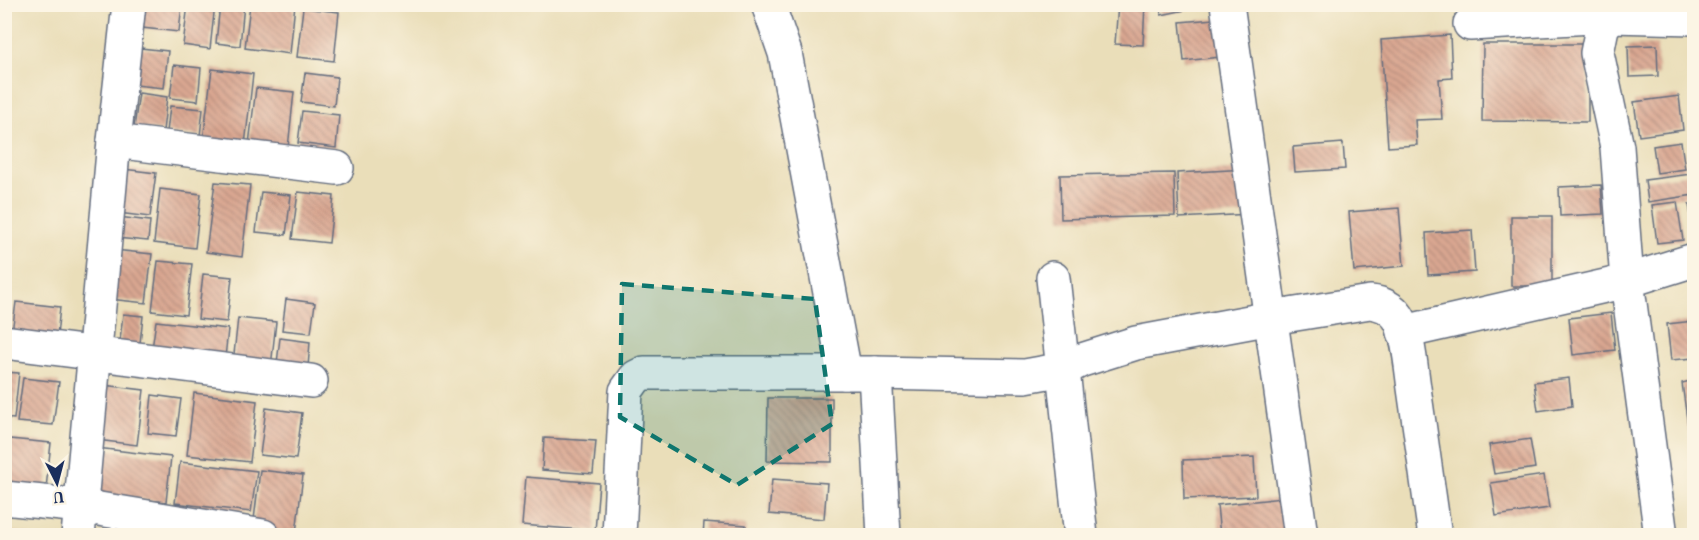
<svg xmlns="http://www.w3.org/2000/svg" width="1699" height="540" font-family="Vollkorn,serif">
  <defs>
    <pattern id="building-back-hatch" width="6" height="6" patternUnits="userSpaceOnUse" patternTransform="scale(1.5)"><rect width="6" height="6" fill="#daa791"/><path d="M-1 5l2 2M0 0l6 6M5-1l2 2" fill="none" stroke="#b0887a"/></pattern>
  </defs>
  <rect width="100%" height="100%" fill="#fcf5e5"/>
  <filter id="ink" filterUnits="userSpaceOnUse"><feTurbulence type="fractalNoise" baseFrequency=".0167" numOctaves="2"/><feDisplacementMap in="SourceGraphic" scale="12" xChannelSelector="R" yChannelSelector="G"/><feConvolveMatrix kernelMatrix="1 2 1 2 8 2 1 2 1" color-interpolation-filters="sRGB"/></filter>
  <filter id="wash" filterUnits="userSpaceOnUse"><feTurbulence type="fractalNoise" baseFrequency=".008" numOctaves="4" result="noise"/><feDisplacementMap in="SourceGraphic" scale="24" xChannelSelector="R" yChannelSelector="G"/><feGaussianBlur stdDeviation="1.35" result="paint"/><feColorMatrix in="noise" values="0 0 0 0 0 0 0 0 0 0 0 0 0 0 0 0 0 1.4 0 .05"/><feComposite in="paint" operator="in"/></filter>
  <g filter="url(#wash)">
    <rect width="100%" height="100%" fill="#eadeb9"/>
    <g id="blocks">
      <g fill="url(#building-back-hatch)">
        <path d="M136,4H182L179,32L133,27Z"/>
        <path d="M188,4H215L210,49L183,45Z"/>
        <path d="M220,4H244L240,46L216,43Z"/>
        <path d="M250,4H295L290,54L245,48Z"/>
        <path d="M1118,4H1145L1143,45L1115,44Z"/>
        <path d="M1160,4H1200V7L1161,15Z"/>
        <path d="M303,8L339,12L334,61L297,57Z"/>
        <path d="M1225,18L1229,56L1184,61L1180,22Z"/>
        <path d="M1450,35L1452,78L1439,79L1442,119L1415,120L1417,145L1388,147L1381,40Z"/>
        <path d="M1483,44H1588V122L1482,121Z"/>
        <path d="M1657,45L1658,76L1629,77L1628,46Z"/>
        <path d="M131,47L168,51L164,88L126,84Z"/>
        <path d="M174,65L201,68L198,101L170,98Z"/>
        <path d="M212,69L253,74L245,145L203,140Z"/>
        <path d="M305,73L337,77L334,106L301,102Z"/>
        <path d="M256,88L294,92L288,148L249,144Z"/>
        <path d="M139,93L167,97L163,131L134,128Z"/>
        <path d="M1679,96L1683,130L1639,136L1634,102Z"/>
        <path d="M170,106L203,109L200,136L167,132Z"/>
        <path d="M302,111L339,115L336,148L298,143Z"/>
        <path d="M1681,142L1685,169L1657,173L1653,146Z"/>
        <path d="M1343,143L1345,169L1295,172L1293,147Z"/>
        <path d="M123,169L156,173L150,217L118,213Z"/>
        <path d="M1247,169L1250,214L1179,218L1177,173Z"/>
        <path d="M1174,173L1175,216L1061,219L1060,175Z"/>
        <path d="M1691,174L1694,195L1648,202L1645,180Z"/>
        <path d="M215,182L250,185L242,257L206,252Z"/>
        <path d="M1601,185L1603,214L1560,216L1559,187Z"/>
        <path d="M160,189L201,194L195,248L154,243Z"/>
        <path d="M261,192L291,195L286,235L256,232Z"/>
        <path d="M298,192L334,196L329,243L292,239Z"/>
        <path d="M1677,202L1683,240L1657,243L1652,205Z"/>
        <path d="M1694,203V229H1693L1689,204Z"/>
        <path d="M1399,208L1404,266L1354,271L1349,212Z"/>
        <rect x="1511" y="216" width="41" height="70"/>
        <path d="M118,217L150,221L148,241L116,238Z"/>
        <path d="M1472,230L1475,272L1428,275L1426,233Z"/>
        <path d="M114,250L152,254L146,303L109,299Z"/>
        <path d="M158,261L192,264L186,315L152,311Z"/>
        <path d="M203,274L232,277L227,322L198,319Z"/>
        <path d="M286,299L315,303L311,333L282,330Z"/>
        <path d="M16,302L60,307L56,345L11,340Z"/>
        <path d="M1611,313L1615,350L1573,355L1569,318Z"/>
        <path d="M123,314L143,316L139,352L119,349Z"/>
        <path d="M238,318L276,322L271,367L233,363Z"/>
        <path d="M156,321L228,329L225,358L152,349Z"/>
        <path d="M1694,321V358L1671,360L1667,324Z"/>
        <path d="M280,338L310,342L308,367L277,363Z"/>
        <path d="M4,372L19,373L14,419L4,418Z"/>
        <path d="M23,378L59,382L53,425L17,422Z"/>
        <path d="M1569,378L1572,406L1538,411L1534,382Z"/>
        <path d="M1694,380V432L1689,433L1682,383Z"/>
        <path d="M103,385L144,390L137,445L97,440Z"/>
        <path d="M194,393L257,401L250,462L187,455Z"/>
        <path d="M152,395L181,399L176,436L148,433Z"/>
        <path d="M768,398H832V462L767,461Z"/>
        <path d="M266,408L302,413L296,459L260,455Z"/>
        <path d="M544,438L596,441L593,474L542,470Z"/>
        <path d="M10,439L51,443L45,497L4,486Z"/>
        <path d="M1530,439L1535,468L1494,474L1489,445Z"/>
        <path d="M97,448L171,457L166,502L92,494Z"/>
        <path d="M1254,457L1256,496L1184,499L1183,460Z"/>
        <path d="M180,462L257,471L251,512L175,503Z"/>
        <path d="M260,470L303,475L296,533L253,528Z"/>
        <path d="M1544,475L1549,508L1496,516L1491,483Z"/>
        <path d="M526,477L599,483L595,531L522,525Z"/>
        <path d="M772,479L827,483L824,519L769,514Z"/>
        <path d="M1292,497L1296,536H1220L1217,505Z"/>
        <path d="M704,522L746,525L745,536H703Z"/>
        <path d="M5,531L27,534V536H5Z"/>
      </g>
    </g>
  </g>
  <g filter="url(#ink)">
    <use href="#blocks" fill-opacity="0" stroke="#636c7e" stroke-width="1.5"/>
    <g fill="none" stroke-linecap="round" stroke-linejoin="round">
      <defs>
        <g id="street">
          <path d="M768,4L785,53L845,373"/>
          <path d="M1227,4L1301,536"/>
          <path d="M1618,4L1602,28L1597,53L1617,147L1627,281L1661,536"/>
          <path d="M1470,24L1610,16L1694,18"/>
          <path d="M114,141L337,168"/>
          <path d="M1053,278L1081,536"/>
          <path d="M1404,332L1627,281L1694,260"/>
          <path d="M4,342L311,381"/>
          <path d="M875,373L884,536"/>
          <path d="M4,498L81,506L263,536"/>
          <path d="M78,536L114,141L129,4"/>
          <path d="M619,536L626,391L636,377L644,373H875L1025,376L1064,369L1082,360L1136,343L1271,318L1370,302C1381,303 1391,307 1398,317C1409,334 1411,368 1414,388C1421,437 1428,486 1435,536"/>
        </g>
      </defs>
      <use href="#street" stroke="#636c7e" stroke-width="36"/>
      <use href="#street" stroke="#fff" stroke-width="33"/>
    </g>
  </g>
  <path fill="#0f766e" fill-opacity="0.2" stroke="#0f766e" stroke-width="4.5" stroke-dasharray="12 8" stroke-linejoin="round" d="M622,284L815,299L832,424L737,485L620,417Z"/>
  <rect width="1699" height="540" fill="none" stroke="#fcf5e5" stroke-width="24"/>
  <g transform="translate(57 483) rotate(174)" stroke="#fcf5e5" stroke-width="4.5" paint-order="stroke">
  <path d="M0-4.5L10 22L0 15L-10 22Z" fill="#1b2f5e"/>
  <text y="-9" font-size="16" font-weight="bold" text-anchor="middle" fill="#1b2f5e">U</text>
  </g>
</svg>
